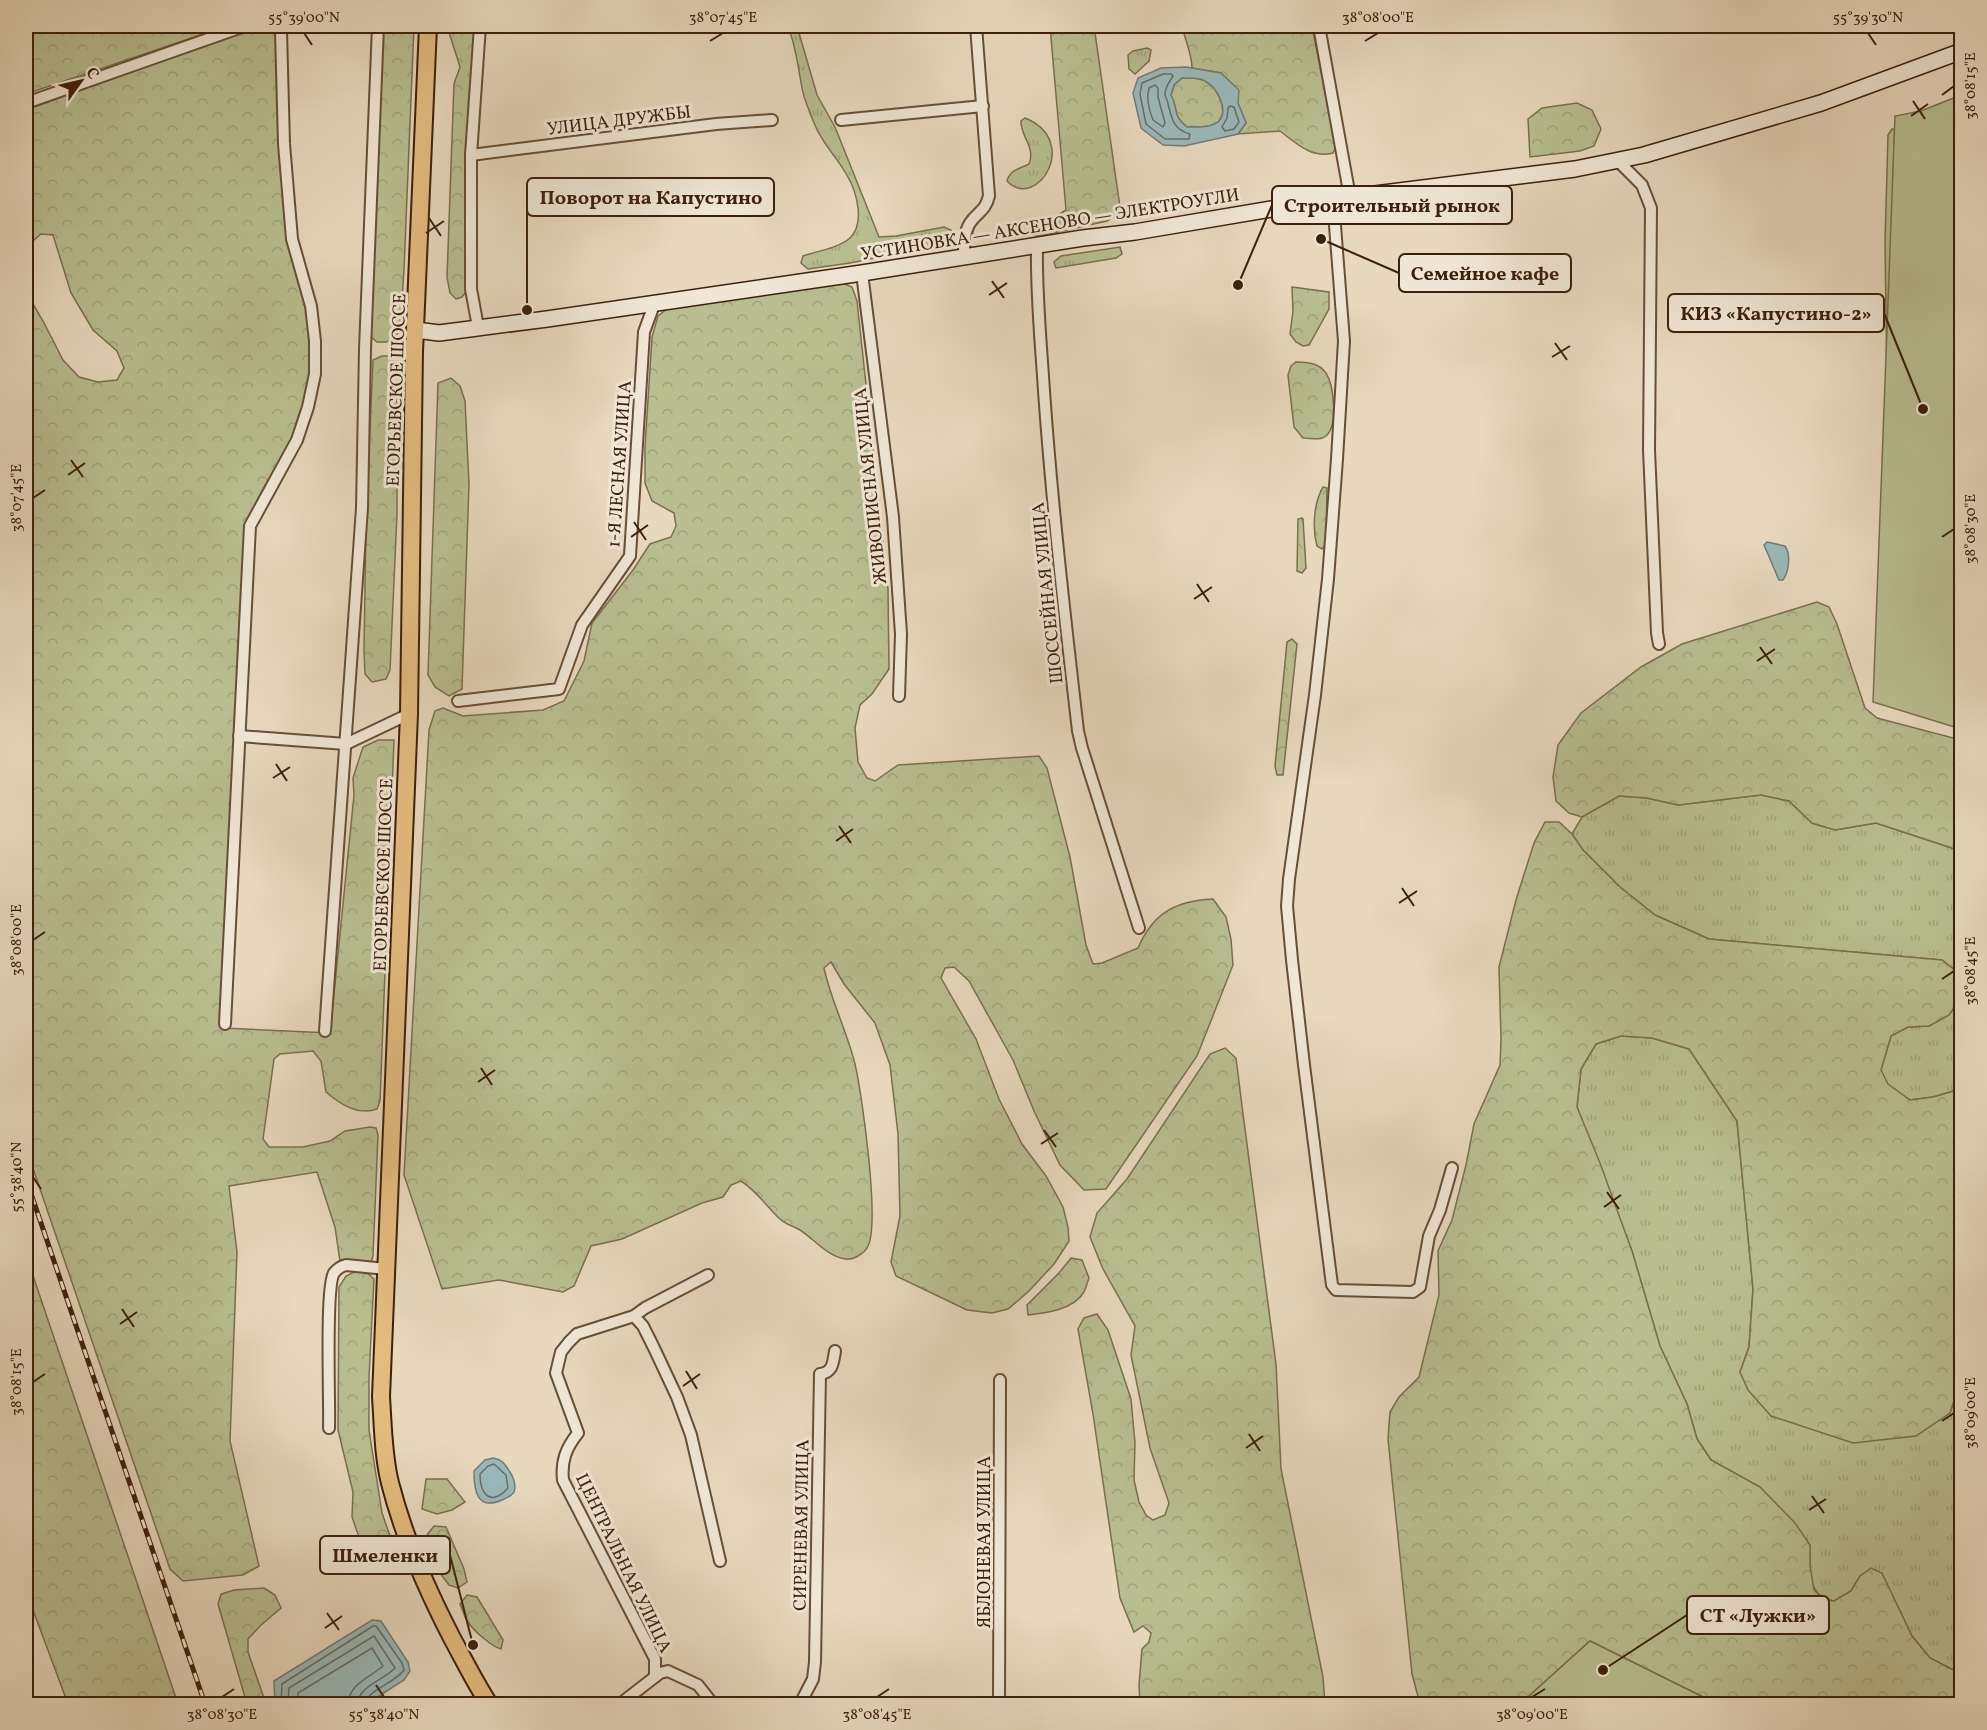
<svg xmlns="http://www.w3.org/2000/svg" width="1987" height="1730" font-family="Vollkorn,serif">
  <defs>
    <pattern id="grass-tufts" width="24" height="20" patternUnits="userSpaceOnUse" patternTransform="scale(1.5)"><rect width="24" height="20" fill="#b8be90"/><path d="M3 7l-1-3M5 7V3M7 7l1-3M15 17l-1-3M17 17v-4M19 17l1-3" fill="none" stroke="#9fa37b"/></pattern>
    <pattern id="forest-crowns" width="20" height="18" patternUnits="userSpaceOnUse" patternTransform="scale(1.5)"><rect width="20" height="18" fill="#b8be90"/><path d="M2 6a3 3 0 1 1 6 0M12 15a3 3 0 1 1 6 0" fill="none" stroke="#9fa37b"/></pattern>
  </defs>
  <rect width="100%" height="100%" fill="#e8d8be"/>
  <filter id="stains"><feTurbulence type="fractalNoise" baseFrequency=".00333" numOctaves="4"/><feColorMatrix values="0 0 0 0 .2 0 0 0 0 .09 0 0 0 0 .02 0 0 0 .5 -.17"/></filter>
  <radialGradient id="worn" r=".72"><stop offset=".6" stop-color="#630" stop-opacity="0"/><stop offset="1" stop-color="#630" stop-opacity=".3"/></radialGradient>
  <g fill="url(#grass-tufts)" stroke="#7a6f4e" stroke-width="1.5">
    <path d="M788,26H797L817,95L835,127L879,237L896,236L944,227L951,230L953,233L951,243L850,263L808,269L801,263L803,256C817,251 839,248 850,238C865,224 857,193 848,177C838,158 822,144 814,123C810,112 804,100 802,88C798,66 796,47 788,26Z"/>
    <path d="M1147,48L1151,50L1149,61L1135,74L1129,69L1128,55L1133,51Z"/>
    <path d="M1025,118C1082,141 1036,212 1007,181C1010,169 1020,169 1029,164C1036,147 1020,136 1021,121Z"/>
    <path d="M1892,129L1895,130L1887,386L1885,242L1888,135Z"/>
    <path d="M1120,247L1122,254L1116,258L1056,268L1054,262L1061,256Z"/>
    <path d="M1761,795L1789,801L1812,823L1835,830L1876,823L1961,851V984L1956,971L1942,960L1709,939L1655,915L1620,887L1583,850L1572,834L1582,817L1619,796L1647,798L1678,805Z"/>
    <path d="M1961,997V1089L1933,1097L1910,1100L1887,1084L1881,1070L1891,1036L1908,1027L1929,1026L1949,1015Z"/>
    <path d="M1621,1036L1652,1038L1689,1049L1737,1121L1753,1289L1749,1347L1740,1372L1950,1413L1961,1379V1674L1930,1658L1912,1636L1881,1573L1860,1576L1851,1591L1834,1601C1806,1597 1810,1568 1810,1545L1760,1487L1711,1460L1697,1439L1687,1404L1660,1346L1632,1251L1577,1107L1581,1069L1596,1044Z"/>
  </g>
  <g fill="url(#forest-crowns)" stroke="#7a6f4e" stroke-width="1.5">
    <path d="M26,26H227L26,94Z"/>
    <path d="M258,26H275L278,43L281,149L308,306L313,347L311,376L294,440L246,526L222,1028L330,1033L354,795L353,778L363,747L378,740H394L380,1101L377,1109C358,1116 340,1104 326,1092L321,1061L313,1051L280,1054L274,1059L263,1139L269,1147H303L330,1141L345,1131L370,1127L376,1128L378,1135L373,1256L371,1263L340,1261L335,1227L317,1172L229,1186L237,1252L230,1441L259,1566L243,1575L183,1581L170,1569L26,1148V292L43,321L63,360L79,377L98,382L117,380L124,368L117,351L93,330L71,293L53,235L41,234L26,247V110Z"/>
    <path d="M382,26H414L404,270L400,329L394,339L386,342H377L371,337Z"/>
    <path d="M449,26H472L476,33L466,292L462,297L456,299L450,293L447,277L454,84L460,67L448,29Z"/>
    <path d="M1050,26H1094L1120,207L1115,216L1107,221L1040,236L1032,235L1030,232L1033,222L1058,215L1066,210Z"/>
    <path d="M1182,26H1312L1336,147L1333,153C1312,159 1296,143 1280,131L1238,134L1246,123L1238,103L1221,73L1192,68C1192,54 1185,40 1182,26Z"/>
    <path d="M1182,78C1189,78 1199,77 1205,81C1217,87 1229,110 1219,121C1212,128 1196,127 1187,127C1171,114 1179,109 1171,95L1174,85Z"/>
    <path d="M1577,103L1592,110L1601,129L1594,146L1580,151L1530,157L1528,119L1542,108Z"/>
    <path d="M840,282L852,287L857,301L888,589L889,669L872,694L860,705L855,728L858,762L867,778L875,781L898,765L1039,756L1047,768L1070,857L1086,945L1093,964L1102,963L1138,948C1153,913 1175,901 1213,899L1226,917L1231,939L1233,965L1197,1056L1106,1189L1084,1190L1060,1165L1034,1111L1013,1060L969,981L954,967L945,968L941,978L976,1039L999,1099L1022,1144L1046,1176L1063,1207L1068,1227L1069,1241L1054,1264L1029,1291L1008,1309L992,1313L967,1310L896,1276L891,1262L900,1216L898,1134L890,1065L875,1023L844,984L831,962L824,968C831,1001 847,1031 855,1064C862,1094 880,1222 868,1246C865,1253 854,1260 846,1259C828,1257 814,1239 800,1230C793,1226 785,1224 780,1219C765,1205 758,1192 741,1181L731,1185L723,1197L702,1203L622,1239L591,1246L574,1286L563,1292L499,1280L442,1289L404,1175L429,730L435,711L443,708L463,716L543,710L564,701L584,661L592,623L633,570L650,544L671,537L676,526L674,513L652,501L645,483V447L652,337L658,316L671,306Z"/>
    <path d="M1292,287L1329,292V309L1309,345L1303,346L1296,342L1290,334L1293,311Z"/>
    <path d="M382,356H390L394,363L393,387L397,402V514L390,670L386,679L372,682L365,674L364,651L366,522L373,360Z"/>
    <path d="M1296,362C1307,362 1319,363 1326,373C1334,385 1338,426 1326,436C1320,441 1311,438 1303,438L1294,427L1288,375L1291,366Z"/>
    <path d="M451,378L460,386L465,401L469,484L462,689L449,696L435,687L428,675L438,383Z"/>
    <path d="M1323,487L1327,488L1326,544L1322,549L1317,546C1312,528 1314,502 1323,487Z"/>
    <path d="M1302,518L1303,519L1306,568L1302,573L1297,571L1298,519Z"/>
    <path d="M1817,602L1829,607L1837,624L1865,708L1877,718L1961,740V851L1876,823L1835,830L1812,823L1789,801L1761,795L1678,805L1647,798L1619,796L1582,817L1569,813L1556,801L1553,777L1558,745L1581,713L1641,667L1682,644Z"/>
    <path d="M1292,639L1297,644L1283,775H1277L1275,766L1287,642Z"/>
    <path d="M1545,822H1559L1572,834L1583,850L1620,887L1655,915L1709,939L1942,960L1956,971L1961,984V997L1949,1015L1929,1026L1908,1027L1891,1036L1881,1070L1888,1084L1910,1100L1933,1097L1961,1089L1962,1216L1957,1228L1962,1242L1961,1379L1950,1413L1916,1436L1853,1443L1771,1416L1748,1390L1740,1372L1749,1347L1753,1289L1737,1121L1689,1049L1652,1038L1621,1036L1596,1044L1581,1069L1577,1107L1600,1163L1632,1251L1660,1346L1687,1404L1697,1439L1711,1460L1760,1487L1795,1523L1810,1545V1566L1814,1590L1823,1599L1834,1601L1851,1591L1860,1576L1871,1568L1882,1573L1912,1636L1930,1658L1961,1674V1704H1704L1705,1698L1590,1641L1520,1704H1420L1412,1674L1404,1596L1388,1439L1390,1412L1399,1397L1419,1377L1439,1295L1438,1251L1452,1220L1466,1165L1474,1124L1500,1065L1501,1039L1499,967L1516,900L1534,843Z"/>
    <path d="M1225,1048L1236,1058L1243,1114L1276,1364L1281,1469L1323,1677L1325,1704H1140L1139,1685L1142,1649L1149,1642L1151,1633L1143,1626L1134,1632L1120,1598L1093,1414L1078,1329L1084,1318L1097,1314L1108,1330L1131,1399L1135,1443L1134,1480L1139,1502L1146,1515L1153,1520L1165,1515L1169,1503L1150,1448L1131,1355L1135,1326L1103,1269L1090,1237L1097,1213L1127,1179L1210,1054Z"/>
    <path d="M26,1255L178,1704H68L26,1591Z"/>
    <path d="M1071,1258L1082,1260L1089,1278C1087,1283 1086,1288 1084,1292C1073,1310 1046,1313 1028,1315L1027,1305L1059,1273Z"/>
    <path d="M356,1271L366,1272L374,1279L369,1377V1430L382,1513L390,1536V1544C383,1549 376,1550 367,1549L360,1540L352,1517L353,1492L338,1430L339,1287L346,1276Z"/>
    <path d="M426,1479H447L465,1502L452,1510L437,1514L422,1509Z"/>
    <path d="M434,1526L446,1527L464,1569L467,1582L458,1588L449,1585L440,1573L427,1535Z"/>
    <path d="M264,1588L275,1595L281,1608L260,1626L248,1639V1652L266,1704H247L218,1604L221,1594L234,1590Z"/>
    <path d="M467,1595L477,1597L503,1640L501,1649C492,1647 473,1630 468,1622C464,1617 463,1610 460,1604Z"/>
  </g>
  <g fill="#b8be90" stroke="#7a6f4e" stroke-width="1.5">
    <path d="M1961,95H1962L1961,729L1873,702L1895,116L1921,111Z"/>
    <path d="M1590,1641L1705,1698L1704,1704H1520Z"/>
  </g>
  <g fill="#99b8b9" stroke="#747b74" stroke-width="1.5" fill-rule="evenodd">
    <path d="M1186,67L1221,73L1239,90L1238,103L1246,123L1238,134L1184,146L1163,145L1141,128L1133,93L1138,78L1161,68ZM1182,78C1189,78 1199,77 1205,81C1217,87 1229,110 1219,121C1212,128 1196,127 1187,127C1171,114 1179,109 1171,95L1174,85Z"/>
    <path d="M1767,542L1785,546C1791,554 1789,572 1783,580H1779L1764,545Z"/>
    <path d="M493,1458C501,1459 504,1463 508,1469C512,1474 517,1485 514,1492C512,1496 506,1498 502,1500C477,1511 474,1491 474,1471L485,1460Z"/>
    <path d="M372,1620L381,1621L408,1662L410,1671L404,1680L367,1704H275L274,1681Z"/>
  </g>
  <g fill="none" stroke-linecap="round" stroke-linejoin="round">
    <g stroke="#6b6c62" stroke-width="1.5">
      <path d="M1163,74H1171L1173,76C1170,81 1165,87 1165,94C1165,98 1168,100 1168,104C1172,119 1173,129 1190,134L1189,139H1165L1146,124L1140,94L1142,83Z"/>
      <path d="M1155,85L1158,88V97L1165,123L1163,127L1153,120C1149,110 1146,98 1149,88Z"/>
      <path d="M1230,106L1234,107L1239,122L1234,129L1225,131L1222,127L1227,118L1228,108Z"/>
      <path d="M494,1464L506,1475L508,1488C492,1506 480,1496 480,1474L488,1466Z"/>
      <path d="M281,1704L282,1684L373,1626H376L402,1663L404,1670C395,1683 367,1690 365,1704"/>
      <path d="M288,1704L289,1688L374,1636L395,1668C384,1680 359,1686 357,1704"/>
      <path d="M297,1704L298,1693L372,1648L383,1666C369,1678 349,1684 348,1704"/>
    </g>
    <defs>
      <g id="street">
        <path d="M1319,26L1350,197"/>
        <path d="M26,103L245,26"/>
        <path d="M841,120L983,106"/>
        <path d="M471,155L716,124L772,120"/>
        <path d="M1617,160L1642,185L1651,208L1649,450L1657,633L1659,644"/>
        <path d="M1333,200L1344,341L1337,459L1328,579L1315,695L1289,879L1287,906L1292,960L1304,1065L1332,1285L1336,1290L1413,1292L1420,1287L1429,1236L1440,1210L1452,1168"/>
        <path d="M1037,246C1036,295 1041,343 1044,391C1052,505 1065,618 1078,731L1082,748L1139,928"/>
        <path d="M964,257C964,246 964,232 970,223C978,211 985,212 989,196L976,26"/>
        <path d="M862,273L893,517L901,634L899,696"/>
        <path d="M478,327L471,289V155L480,26"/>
        <path d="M458,701L559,689L582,625L630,556L644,332L655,302"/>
        <path d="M239,736L346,744L409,714"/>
        <path d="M225,1024L250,526L297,440L308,407L315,374V341L311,306L292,239L284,144L281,31L279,26"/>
        <path d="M325,1031L362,508L365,349L378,26"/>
        <path d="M634,1316L643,1326L654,1348L677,1397L691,1435L720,1561"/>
        <path d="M329,1428C330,1403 325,1287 334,1273C337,1269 342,1266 346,1265L386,1269"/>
        <path d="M367,1565L412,1553"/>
        <path d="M655,1677V1659L563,1480C561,1461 566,1448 578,1433L556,1373L561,1352L569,1342L577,1334L634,1316L645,1308L708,1275"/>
        <path d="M620,1704L660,1673L668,1671L698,1685L713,1704"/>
        <path d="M800,1704L813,1679L815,1662L820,1374C833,1372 833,1363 835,1351"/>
        <path d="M999,1704L1000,1380"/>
      </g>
      <path id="secondary" d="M416,330L439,333L547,319L862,273L1083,238L1135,232L1319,201L1575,169L1644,155L1821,103L1962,51"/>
      <path id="primary" d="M428,26L414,352L409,714L381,1397C383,1425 383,1455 390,1483C404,1538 427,1590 453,1640C465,1662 476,1684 489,1704"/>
    </defs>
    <use href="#street" stroke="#684e38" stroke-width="14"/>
    <use href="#secondary" stroke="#3d200c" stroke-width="18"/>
    <use href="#primary" stroke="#3d200c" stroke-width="20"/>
    <use href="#street" stroke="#f0e6d5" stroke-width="10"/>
    <use href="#secondary" stroke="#f0e6d5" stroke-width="15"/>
    <use href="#primary" stroke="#e4bc7f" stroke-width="16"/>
    <defs>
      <path id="rail" d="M26,1179L205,1704"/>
    </defs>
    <use href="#rail" stroke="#3d200c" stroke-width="5"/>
    <use href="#rail" stroke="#f0e6d5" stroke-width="3" stroke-dasharray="9" stroke-linecap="butt"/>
  </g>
  <path fill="none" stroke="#3d200c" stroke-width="2" d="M304,33L312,45M1868,33L1876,45M710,41L723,33M1365,41L1378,33M1942,95L1954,86M1913,101L1925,119M1911,116L1928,104M429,218L441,236M426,233L444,221M992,281L1004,298M989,295L1007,283M1555,343L1567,360M1552,357L1570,346M71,460L83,477M68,475L85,463M33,498L45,490M634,522L646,540M631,537L648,525M1942,537L1954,529M1197,584L1209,602M1194,599L1212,587M1760,647L1772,664M1757,661L1775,649M276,764L287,781M273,778L290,767M839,826L851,843M836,841L853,829M1402,888L1414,906M1399,903L1417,891M33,940L45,932M1942,979L1954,971M481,1068L492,1085M478,1082L495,1070M1044,1130L1056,1147M1041,1144L1058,1133M33,1177L41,1189M1607,1192L1619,1209M1604,1207L1621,1195M122,1309L134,1327M120,1324L137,1312M686,1371L697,1389M33,1382L45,1374M683,1386L700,1374M1942,1421L1954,1413M1249,1434L1260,1451M1246,1448L1263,1436M1812,1496L1824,1513M1809,1510L1826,1499M327,1613L339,1630M325,1628L342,1616M376,1685L384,1697M222,1697L234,1689M877,1697L889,1689M1532,1697L1545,1689"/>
  <g text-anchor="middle" stroke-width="6" stroke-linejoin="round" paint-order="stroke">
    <g font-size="18" fill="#3d200c" stroke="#f0e6d5">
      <text transform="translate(619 120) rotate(-7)" y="6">УЛИЦА ДРУЖБЫ</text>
      <text transform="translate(1050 224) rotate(-9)" y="6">УСТИНОВКА — АКСЕНОВО — ЭЛЕКТРОУГЛИ</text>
      <text transform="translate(396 390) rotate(-88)" y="6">ЕГОРЬЕВСКОЕ ШОССЕ</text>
      <text transform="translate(619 464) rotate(-86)" y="6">1-Я ЛЕСНАЯ УЛИЦА</text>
      <text transform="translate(870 486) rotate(-96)" y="6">ЖИВОПИСНАЯ УЛИЦА</text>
      <text transform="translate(1047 593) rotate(-96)" y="6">ШОССЕЙНАЯ УЛИЦА</text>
      <text transform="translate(383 875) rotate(-88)" y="6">ЕГОРЬЕВСКОЕ ШОССЕ</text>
      <text transform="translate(801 1525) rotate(-89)" y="6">СИРЕНЕВАЯ УЛИЦА</text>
      <text transform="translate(984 1542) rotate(-90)" y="6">ЯБЛОНЕВАЯ УЛИЦА</text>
      <text transform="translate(624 1563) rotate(64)" y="6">ЦЕНТРАЛЬНАЯ УЛИЦА</text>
    </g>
  </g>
  <path fill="none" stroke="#3d200c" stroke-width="2" d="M527 310L527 197M1238 285L1272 205M1321 239L1399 273M1923 409L1884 313M473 1645L450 1555M1603 1670L1687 1615"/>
  <g fill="#3d200c" stroke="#f0e6d5" stroke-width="2">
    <circle cx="527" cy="310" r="6"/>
    <circle cx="1238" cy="285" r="6"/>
    <circle cx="1321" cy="239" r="6"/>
    <circle cx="1923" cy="409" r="6"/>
    <circle cx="473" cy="1645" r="6"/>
    <circle cx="1603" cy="1670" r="6"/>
  </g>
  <g fill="#f0e6d5" stroke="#3d200c" stroke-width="2">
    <rect x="527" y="178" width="247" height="38" rx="6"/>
    <rect x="1272" y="186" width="240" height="38" rx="6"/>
    <rect x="1399" y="254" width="172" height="38" rx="6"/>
    <rect x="1668" y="294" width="216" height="38" rx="6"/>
    <rect x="320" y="1536" width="130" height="38" rx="6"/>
    <rect x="1687" y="1596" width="142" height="38" rx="6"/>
  </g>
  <g font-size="20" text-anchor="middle" font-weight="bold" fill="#3d200c">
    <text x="651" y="204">Поворот на Капустино</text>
    <text x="1392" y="212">Строительный рынок</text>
    <text x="1485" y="280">Семейное кафе</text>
    <text x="1776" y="320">КИЗ «Капустино-2»</text>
    <text x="385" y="1562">Шмеленки</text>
    <text x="1758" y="1622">СТ «Лужки»</text>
  </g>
  <rect width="1987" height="1730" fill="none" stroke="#e8d8be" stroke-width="66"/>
  <g transform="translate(81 81) rotate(56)" stroke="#f0e6d5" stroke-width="4.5" paint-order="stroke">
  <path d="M0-4.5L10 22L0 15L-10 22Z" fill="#3d200c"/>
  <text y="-9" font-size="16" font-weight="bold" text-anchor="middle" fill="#3d200c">С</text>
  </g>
  <rect x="33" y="33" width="1921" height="1664" fill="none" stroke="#3d200c" stroke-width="2"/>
  <g font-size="15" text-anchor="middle" fill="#3d200c">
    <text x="304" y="22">55°39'00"N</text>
    <text x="723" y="22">38°07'45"E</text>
    <text x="1378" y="22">38°08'00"E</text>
    <text x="1868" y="22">55°39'30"N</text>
    <text transform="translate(1970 86) rotate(-90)" y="5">38°08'15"E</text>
    <text transform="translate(16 498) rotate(-90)" y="5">38°07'45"E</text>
    <text transform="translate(1970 529) rotate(-90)" y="5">38°08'30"E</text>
    <text transform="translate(16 940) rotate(-90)" y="5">38°08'00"E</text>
    <text transform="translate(1970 971) rotate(-90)" y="5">38°08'45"E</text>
    <text transform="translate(16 1177) rotate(-90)" y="5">55°38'40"N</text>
    <text transform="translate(16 1382) rotate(-90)" y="5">38°08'15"E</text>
    <text transform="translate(1970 1413) rotate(-90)" y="5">38°09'00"E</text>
    <text x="222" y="1719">38°08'30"E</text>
    <text x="384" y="1719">55°38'40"N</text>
    <text x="877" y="1719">38°08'45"E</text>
    <text x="1532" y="1719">38°09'00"E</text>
  </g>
  <rect width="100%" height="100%" filter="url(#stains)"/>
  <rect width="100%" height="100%" fill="url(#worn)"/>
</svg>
